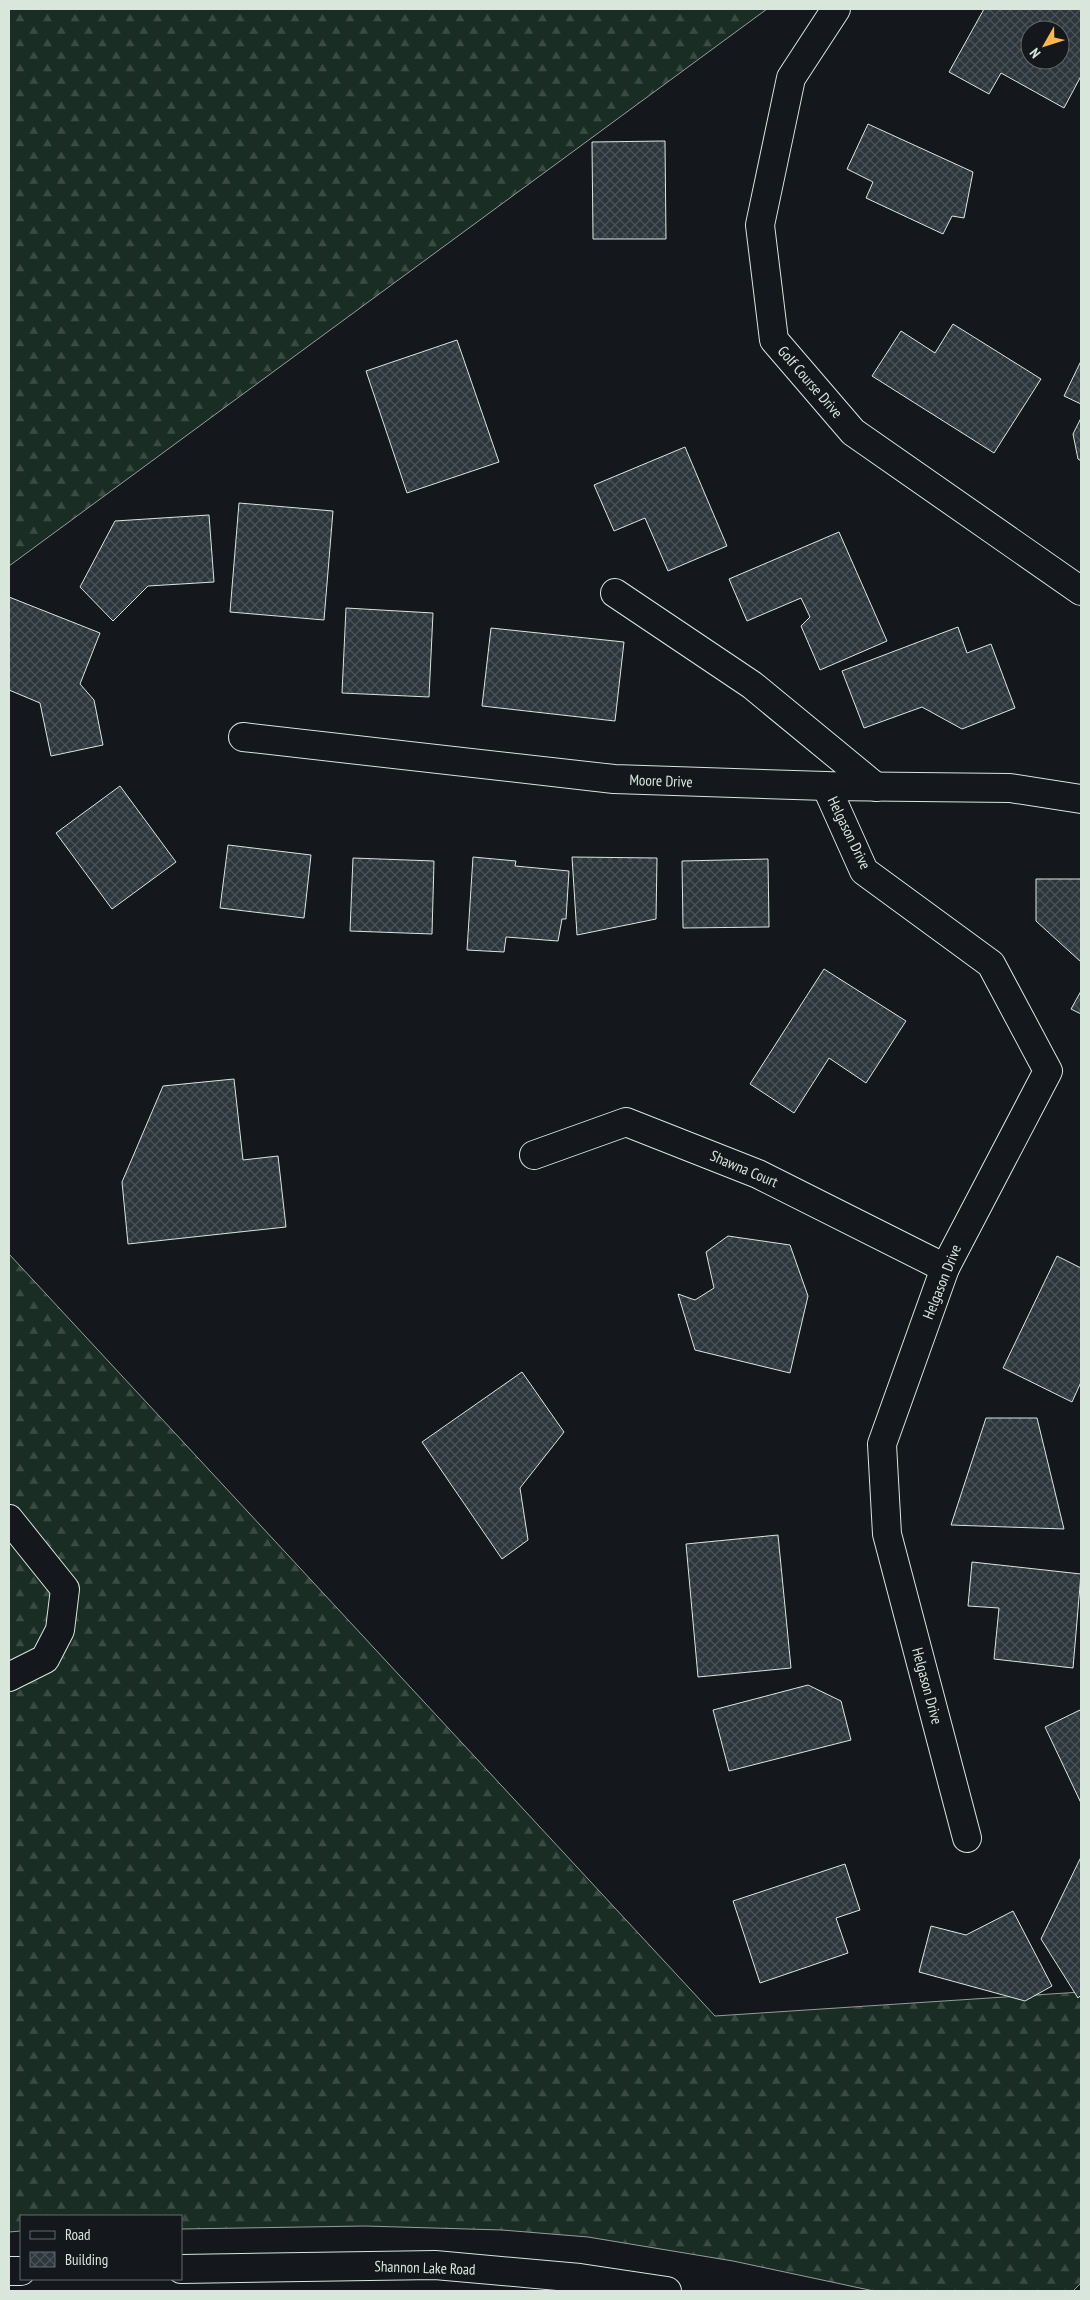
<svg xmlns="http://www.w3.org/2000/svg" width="1090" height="2300" font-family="'PT Sans Narrow',sans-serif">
  <defs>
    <pattern id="forest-firs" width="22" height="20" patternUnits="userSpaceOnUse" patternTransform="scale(1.25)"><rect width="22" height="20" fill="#1a2d24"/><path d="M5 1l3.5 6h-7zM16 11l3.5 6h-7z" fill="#3b4b43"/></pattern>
    <pattern id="building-cross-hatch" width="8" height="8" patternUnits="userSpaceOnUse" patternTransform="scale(1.25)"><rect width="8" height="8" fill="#2c363c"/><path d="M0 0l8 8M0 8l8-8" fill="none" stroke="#4a5358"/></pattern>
  </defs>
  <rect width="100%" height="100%" fill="#14181c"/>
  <g fill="url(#forest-firs)" stroke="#939e99">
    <path d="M9,9H767L9,566Z"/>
    <path d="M9,1254L715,2016L1081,1992V2283L1073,2291H874L733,2261L588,2237L502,2230L365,2226L181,2229V2216H21V2231L9,2232Z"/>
  </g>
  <g fill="url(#building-cross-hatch)" stroke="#d8e6dc" fill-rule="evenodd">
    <path d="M984,9H1081V76L1064,108L1001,73L989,94L949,72ZM1030,30H1060V60H1030Z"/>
    <path d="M868,124L973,172L964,218L952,216L943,234L866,198L873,182L847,169Z"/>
    <path d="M665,141L666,239H593L592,142Z"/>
    <path d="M953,324L1041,379L994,453L872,376L901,331L935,353Z"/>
    <path d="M457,340L499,462L407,493L366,371Z"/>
    <path d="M1081,361V404L1064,396Z"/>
    <path d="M1081,418V461L1078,459L1073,434Z"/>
    <path d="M685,447L727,546L668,571L645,518L614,531L594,485Z"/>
    <path d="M239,503L333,511L324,620L230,612Z"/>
    <path d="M209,515L214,582L148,586L113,621L80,587L115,521Z"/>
    <path d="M839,532L887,641L820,670L801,626L810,617L801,598L747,621L729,579Z"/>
    <path d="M9,597L100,633L80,684L94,700L103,745L51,756L40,703L9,690Z"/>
    <path d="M346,608L433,613L429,697L342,693Z"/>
    <path d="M958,627L967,653L991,644L1015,708L962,729L922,707L864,728L842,671Z"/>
    <path d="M491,628L624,642L615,721L482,706Z"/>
    <path d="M120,786L176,862L112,909L56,833Z"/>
    <path d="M228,845L311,855L304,918L220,908Z"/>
    <path d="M473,857L516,861L515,866L569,871L566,919H562L558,941L506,937L504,952L467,950Z"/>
    <path d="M572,857L657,858L656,919L577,935Z"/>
    <path d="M353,858L434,861L432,934L350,931Z"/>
    <path d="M768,859L769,927L683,928L682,861Z"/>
    <path d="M1036,879H1081V962L1036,921Z"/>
    <path d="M824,969L906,1021L866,1083L829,1058L794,1113L750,1084Z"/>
    <path d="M1081,991V1014L1071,1009Z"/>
    <path d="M234,1079L243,1160L278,1156L286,1227L128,1244L122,1182L163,1086Z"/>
    <path d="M728,1236L790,1245L808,1296L790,1373L695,1350L678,1294L695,1300L714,1288L706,1252Z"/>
    <path d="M1057,1256L1081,1268V1382L1072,1402L1003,1368Z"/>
    <path d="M522,1372L564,1432L520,1488L528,1540L502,1559L422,1442Z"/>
    <path d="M986,1418H1037L1064,1529L951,1525Z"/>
    <path d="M778,1535L791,1668L698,1677L686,1544Z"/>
    <path d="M972,1562L1081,1574L1073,1668L994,1659L999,1608L968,1606Z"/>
    <path d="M808,1685L841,1701L851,1740L729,1771L713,1710Z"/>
    <path d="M1080,1710L1081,1712V1803L1045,1727Z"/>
    <path d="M1081,1857V1995L1078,1998L1041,1939Z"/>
    <path d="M845,1864L860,1910L836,1918L848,1953L760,1983L733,1901Z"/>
    <path d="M1013,1911L1052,1986L1025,2001L919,1972L931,1926L966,1935Z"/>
  </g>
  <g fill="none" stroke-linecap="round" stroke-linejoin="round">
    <defs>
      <g id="minor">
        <path d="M836,9L791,78L760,225L774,340L853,432L1081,591"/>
        <path d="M615,593L752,685L876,787"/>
        <path d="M243,737L614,779L826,786L1010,788L1081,799"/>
        <path d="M826,786L864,871L991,964L1048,1071L945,1268L882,1444L887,1534L967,1838"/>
        <path d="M534,1155L626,1122L758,1174L945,1268"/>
        <path d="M9,1519L65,1589L60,1630L45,1659L9,1677"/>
      </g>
      <g id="major">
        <path d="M181,2269L435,2265L580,2278L667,2291"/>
        <path d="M9,2271H21"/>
      </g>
    </defs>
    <use href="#minor" stroke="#d8e6dc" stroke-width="30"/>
    <use href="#major" stroke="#d8e6dc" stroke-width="30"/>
    <use href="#minor" stroke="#14181c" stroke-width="28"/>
    <use href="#major" stroke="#14181c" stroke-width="28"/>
  </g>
  <g text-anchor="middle" stroke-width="4" stroke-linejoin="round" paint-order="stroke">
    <g font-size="15" fill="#d8e6dc" stroke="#14181c">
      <text transform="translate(810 382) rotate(49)" y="5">Golf Course Drive</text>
      <text transform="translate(661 781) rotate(2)" y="5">Moore Drive</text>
      <text transform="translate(849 833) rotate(64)" y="5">Helgason Drive</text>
      <text transform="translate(744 1169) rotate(23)" y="5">Shawna Court</text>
      <text transform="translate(942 1282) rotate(-68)" y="5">Helgason Drive</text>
      <text transform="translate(927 1686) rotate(75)" y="5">Helgason Drive</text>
      <text transform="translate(425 2268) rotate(2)" y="5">Shannon Lake Road</text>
    </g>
  </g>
  <rect width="1090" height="2300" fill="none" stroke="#d8e6dc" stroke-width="20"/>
  <rect x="20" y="2215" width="162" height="65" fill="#14181c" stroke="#626a69"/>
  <rect x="30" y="2231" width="25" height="8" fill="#14181c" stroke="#626a69"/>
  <text x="65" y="2240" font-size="15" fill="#d8e6dc">Road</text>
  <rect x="30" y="2252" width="25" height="15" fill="url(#building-cross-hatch)" stroke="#626a69"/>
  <text x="65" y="2265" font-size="15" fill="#d8e6dc">Building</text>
  <g transform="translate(1045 45) rotate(231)"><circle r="24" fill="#14181c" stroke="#626a69"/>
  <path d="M0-4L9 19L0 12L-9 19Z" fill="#ffb74d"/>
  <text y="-8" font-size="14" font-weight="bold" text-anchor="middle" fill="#d8e6dc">N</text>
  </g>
</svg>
